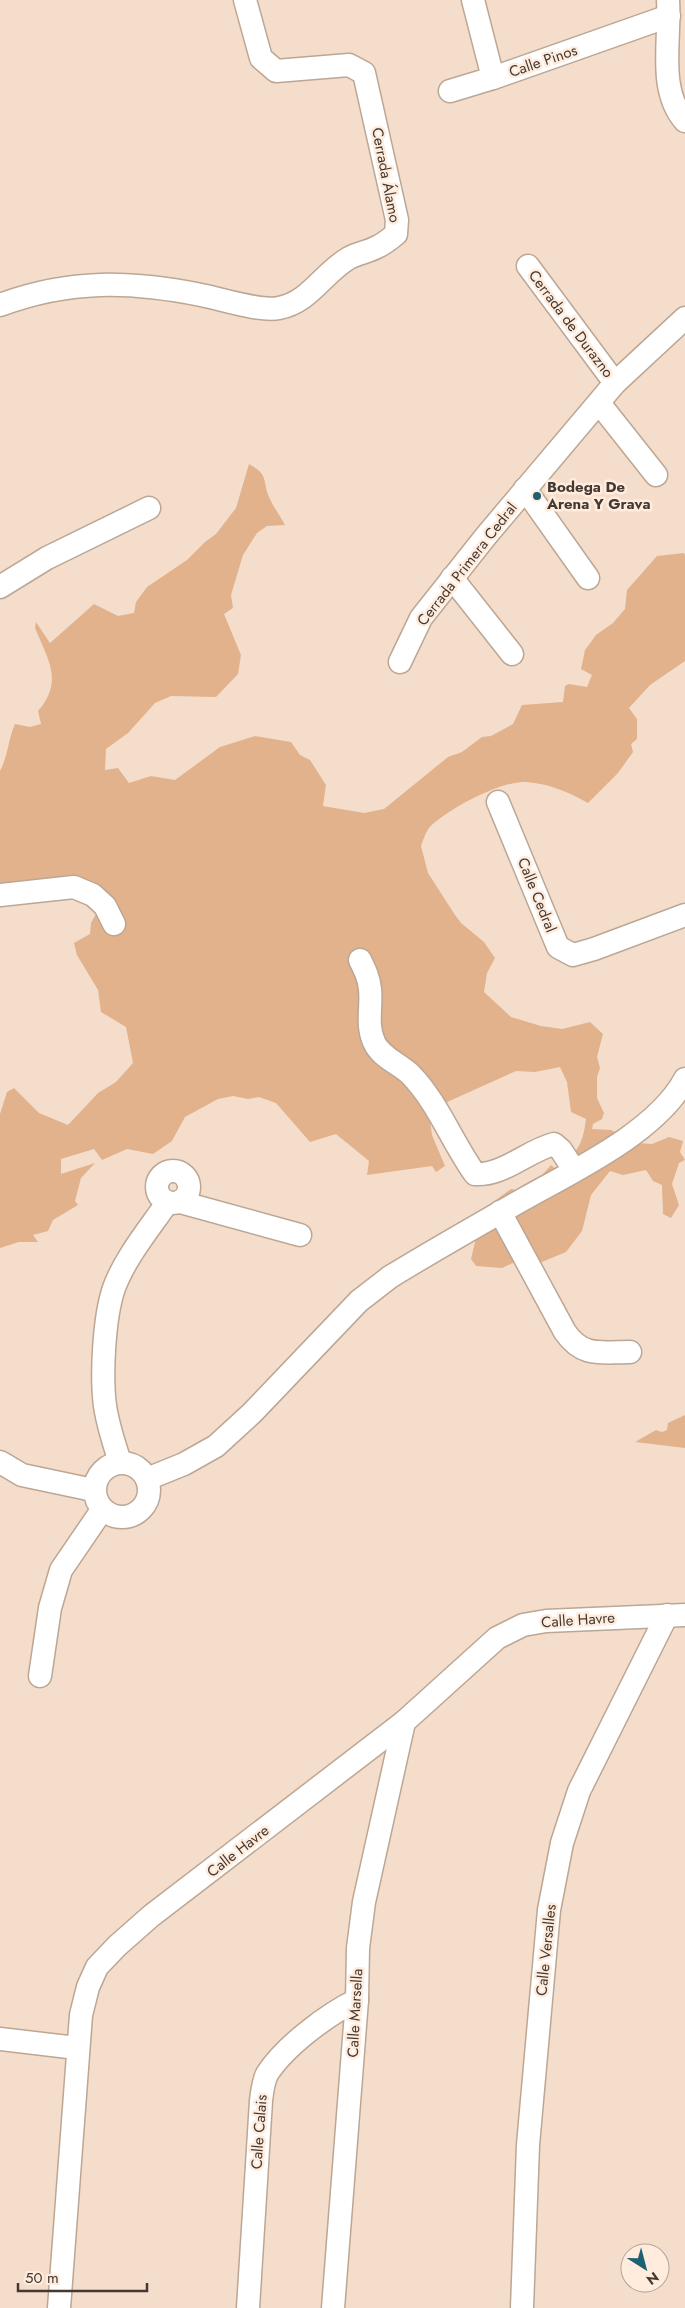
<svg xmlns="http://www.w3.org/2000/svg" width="685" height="2308" font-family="Jost,sans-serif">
  <rect width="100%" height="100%" fill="#f5ddcb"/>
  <g fill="#e1b28c">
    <path d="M249,464C269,475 262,479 269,497C273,506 280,516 285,525L267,526L257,533L243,555L231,595L233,608L224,614L241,655L238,674L216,697L171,696L155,703L128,733L106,749L105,770L118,768L129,783L151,776L175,780L220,747L255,736L291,742L300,755L310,760L326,785L323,806L364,813L384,809L448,757L462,752L482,737L491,736L513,724L522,705L563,702L565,686L569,684L587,687L592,675L581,669L585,650L596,635L613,623L625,609L627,590L657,556L684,553L685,555V661L650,685L629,708L637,719V739L631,744L633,752L618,773L588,803C568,792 550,784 526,782C502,780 446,810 429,828C426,832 423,840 421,846L428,873L455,915L461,923L484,942L495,958L487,973L484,992L511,1017L541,1026L562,1029L590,1022L603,1034L597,1057L600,1068L597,1077V1098L604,1113L602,1119L593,1124L592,1129L611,1130L636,1143L652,1144L669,1137L683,1141L680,1152L685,1160L679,1163L672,1184L679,1205L671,1218L663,1214L662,1185L653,1181L646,1170L623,1175L610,1171L591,1195L582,1231L566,1252L542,1262L523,1258L502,1268L476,1266L471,1259L483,1209L511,1189L527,1192L551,1165L556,1169C578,1150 582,1148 586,1119L571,1112L567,1082L560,1067L535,1072L516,1071L445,1103L430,1121L432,1135L445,1166L436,1172L432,1166L367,1175L369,1161L336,1134L310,1142L276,1103L259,1097L248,1099L233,1096L218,1099L185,1117L172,1141L153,1154L127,1149L102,1160L94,1149L61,1159V1174L95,1163L81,1178L75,1201L78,1205L53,1220L48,1231L33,1235L38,1242H19L0,1248V1114L7,1092L14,1088L39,1113L68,1125L98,1093L116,1082L133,1063L126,1027L101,1012L98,990L77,955L74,943L90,934L91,923L97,912L75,897L0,898V771C8,756 8,740 15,724L30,727L41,724L38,711C64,681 48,660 35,628L36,622L50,643L94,604L118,616L134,613L136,602L147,587L187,560L205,542L216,534L236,508Z"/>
    <path d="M685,1415V1448L635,1442L656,1430L662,1432L667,1430L668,1423Z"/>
  </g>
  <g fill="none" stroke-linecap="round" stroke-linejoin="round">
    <defs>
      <g id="minor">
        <path d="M473,0L493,78"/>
        <path d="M668,0C671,39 657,89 685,121"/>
        <path d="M450,91L493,78L669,16"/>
        <path d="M528,266L615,383"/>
        <path d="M0,305C70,279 130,281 201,295C222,299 260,312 279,308C310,302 323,273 349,258C358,253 368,252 377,247C384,244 390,239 396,234L397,220L364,73L349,65L276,71L261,58L245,0"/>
        <path d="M599,403L656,475"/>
        <path d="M525,489L588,578"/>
        <path d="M452,578L512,654"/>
        <path d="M0,587L47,558L149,508"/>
        <path d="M400,662L421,618L486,536L615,383L685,318"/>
        <path d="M498,802L558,947L573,955L594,949L685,915"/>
        <path d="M0,895L74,887L93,895L105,906L114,924"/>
        <path d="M360,960C365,970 369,978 370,989C372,1007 366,1024 374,1042C380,1057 400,1064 411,1075C438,1103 452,1142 475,1174C503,1176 527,1151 554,1144L561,1150L574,1170"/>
        <circle cx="173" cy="1187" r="16"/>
        <path d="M180,1202L300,1235"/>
        <path d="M500,1212L565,1332C583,1358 601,1352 630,1352"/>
        <path d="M0,1462L22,1475L93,1490"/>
        <path d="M120,1462C114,1444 108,1425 105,1406C101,1375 104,1317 114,1288C125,1258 149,1229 167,1203"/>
        <circle cx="122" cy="1490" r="27"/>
        <path d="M147,1479L184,1464L216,1446L252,1413L359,1301L390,1277C434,1250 478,1225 522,1200C573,1171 657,1132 685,1079"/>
        <path d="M40,1676L50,1608L61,1570L102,1510"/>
        <path d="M0,2039L77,2048"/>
        <path d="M59,2308L81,2015L88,1987L97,1967L117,1946L151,1916L404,1722L497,1638L523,1625L546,1621L685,1615"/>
        <path d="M248,2308L261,2101C262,2092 263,2082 267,2074C285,2046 328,2014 357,2000"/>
        <path d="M333,2308L357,2000L358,1948L364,1902L404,1722"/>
        <path d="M522,2308L528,2145L549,1910L562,1843L579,1791L667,1615"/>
      </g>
    </defs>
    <use href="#minor" stroke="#bca694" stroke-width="25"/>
    <use href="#minor" stroke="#fff" stroke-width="22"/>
  </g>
  <circle fill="#1c6273" stroke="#ffecdd" stroke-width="2" cx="537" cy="496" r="5"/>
  <g text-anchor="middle" stroke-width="5" stroke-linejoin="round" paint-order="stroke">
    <g font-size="15" fill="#433932" stroke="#ffecdd">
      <text transform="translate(543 61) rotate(-19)" y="5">Calle Pinos</text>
      <text transform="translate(386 175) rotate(79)" y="5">Cerrada Álamo</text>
      <text transform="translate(571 324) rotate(53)" y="5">Cerrada de Durazno</text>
      <text transform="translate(467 564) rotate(-52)" y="5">Cerrada Primera Cedral</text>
      <text transform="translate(537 895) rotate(68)" y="5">Calle Cedral</text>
      <text transform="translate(578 1620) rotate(-4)" y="5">Calle Havre</text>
      <text transform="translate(238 1851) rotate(-38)" y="5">Calle Havre</text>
      <text transform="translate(546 1950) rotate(-84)" y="5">Calle Versalles</text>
      <text transform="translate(355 2013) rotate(-87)" y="5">Calle Marsella</text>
      <text transform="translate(259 2132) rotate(-86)" y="5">Calle Calais</text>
    </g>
    <g font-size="15" font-weight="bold" fill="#433932" stroke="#ffecdd" text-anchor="start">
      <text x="547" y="492">Bodega De<tspan x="547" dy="17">Arena Y Grava</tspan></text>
    </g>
  </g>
  <g transform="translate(645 2268) rotate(144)"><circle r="24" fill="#ffecdd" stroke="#b4a499"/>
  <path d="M0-4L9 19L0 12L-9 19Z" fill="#1c6273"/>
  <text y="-8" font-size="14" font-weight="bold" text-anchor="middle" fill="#433932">N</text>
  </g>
  <path d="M18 2283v8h129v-8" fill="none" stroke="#433932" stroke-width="2.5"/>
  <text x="25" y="2283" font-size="15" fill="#433932" stroke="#ffecdd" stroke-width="4" paint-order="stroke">50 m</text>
</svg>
